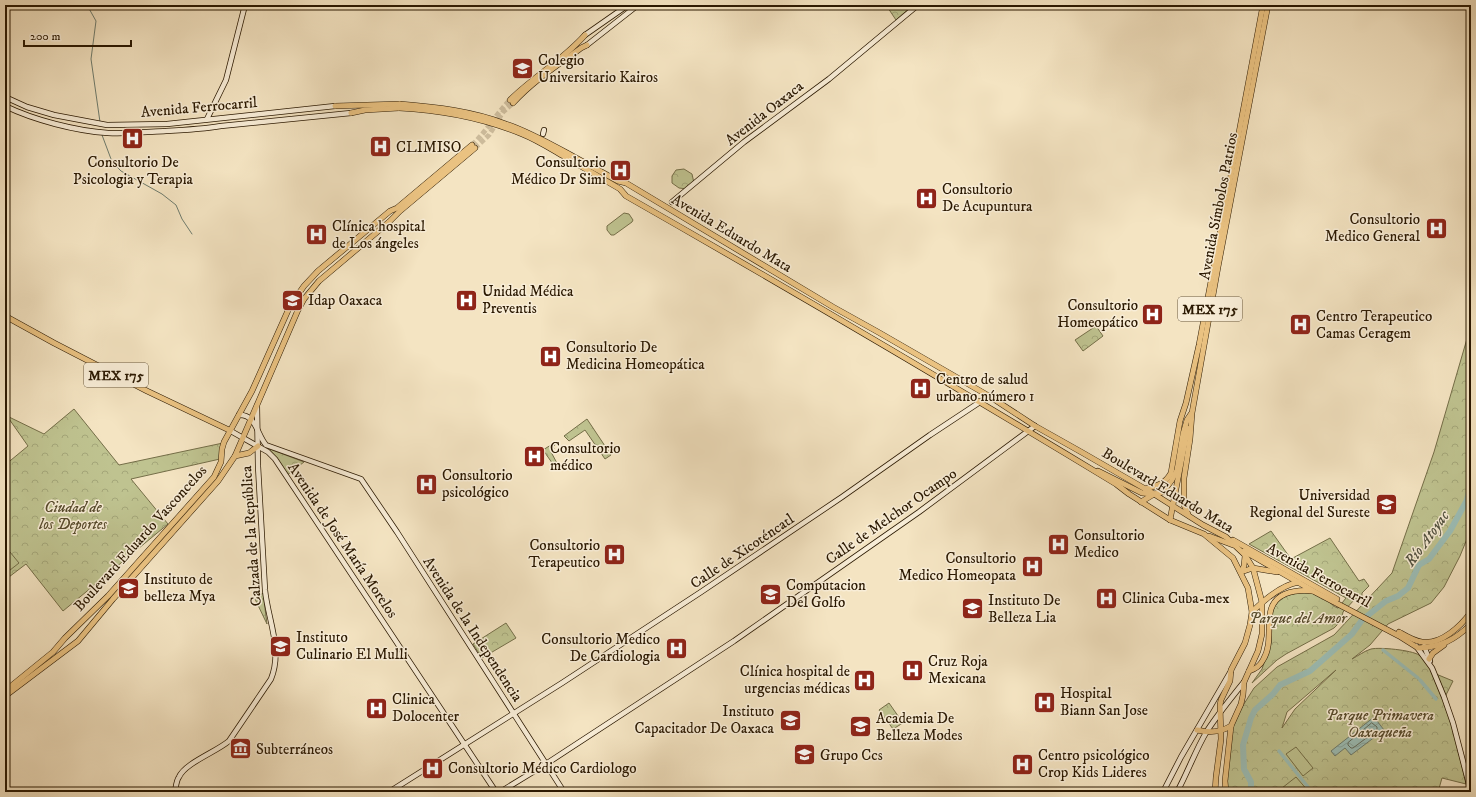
<svg xmlns="http://www.w3.org/2000/svg" width="1476" height="797" font-family="'IM FELL DW Pica',serif">
  <defs>
    <pattern id="park-crowns" width="20" height="18" patternUnits="userSpaceOnUse"><rect width="20" height="18" fill="#bfc390"/><path d="M2 6a3 3 0 1 1 6 0M12 15a3 3 0 1 1 6 0" fill="none" stroke="#a4a77a"/></pattern>
    <pattern id="water-waves" width="16" height="10" patternUnits="userSpaceOnUse"><rect width="16" height="10" fill="#9cbeb6"/><path d="M0 5q4-4 8 0t8 0" fill="none" stroke="#87a39b"/></pattern>
  </defs>
  <rect width="100%" height="100%" fill="#f4e4c2"/>
  <filter id="stains"><feTurbulence type="fractalNoise" baseFrequency=".005" numOctaves="4"/><feColorMatrix values="0 0 0 0 .2 0 0 0 0 .09 0 0 0 0 .02 0 0 0 .5 -.17"/></filter>
  <radialGradient id="worn" r=".72"><stop offset=".6" stop-color="#630" stop-opacity="0"/><stop offset="1" stop-color="#630" stop-opacity=".3"/></radialGradient>
  <g fill="url(#park-crowns)" stroke="#746e48" fill-rule="evenodd">
    <path d="M886,5H913L896,20Z"/>
    <path d="M684,169L692,174L694,183L687,189L679,188L672,183V176L676,170Z"/>
    <path d="M1471,325V529L1460,556L1444,587L1431,603L1388,624L1370,645L1352,659C1358,656 1364,651 1371,649C1380,647 1411,650 1419,655C1441,669 1460,757 1466,784L1442,778L1438,792H1226L1232,723L1254,688L1277,667L1334,635L1392,573L1434,452ZM1336,670L1295,709L1282,728L1287,712Z"/>
    <path d="M1096,326L1103,336L1083,351L1075,340Z"/>
    <path d="M74,409L119,465L223,443L220,459L131,479L168,524L63,611L26,564L5,580V465L28,446L7,416L44,434Z"/>
    <path d="M587,419L611,455L605,459L585,430L569,441L564,436Z"/>
    <path d="M554,443L555,445L553,447L554,449L551,452L558,465L555,467L543,450Z"/>
    <path d="M267,448L304,462L287,475Z"/>
    <path d="M1271,531L1291,559L1330,538L1359,581L1364,579L1369,586L1362,593V596L1359,599H1355L1343,612L1341,621L1334,628L1286,654L1277,660L1252,683L1262,669L1271,643L1272,624L1271,615L1278,599C1297,592 1306,589 1326,599C1330,602 1333,607 1338,608L1346,598L1249,544Z"/>
    <path d="M263,593L267,624L255,599Z"/>
    <path d="M506,623L516,638L482,658L473,644Z"/>
    <path d="M1436,674L1453,681L1445,697Z"/>
    <path d="M889,703L903,723L893,729L879,710Z"/>
  </g>
  <g fill="#bfc390" stroke="#746e48">
    <path d="M624,213L629,214L633,220L632,222L614,235H611L607,230V226Z"/>
    <path d="M5,546L19,563L5,574Z"/>
    <path d="M1296,747L1313,768L1303,776L1286,754Z"/>
    <path d="M1296,777L1309,792H1285L1282,788Z"/>
  </g>
  <path fill="url(#water-waves)" stroke="#6e7c6e" d="M1374,717L1384,730L1351,755L1345,748L1335,756L1331,751Z"/>
  <g fill="none" stroke-linecap="round" stroke-linejoin="round">
    <path stroke="#636b5c" stroke-width="1" d="M1372,723L1377,727V730L1353,748H1351L1348,745V743Z"/>
    <g stroke="#6e7c6e" stroke-width="1">
      <path d="M87,5L96,21L91,59L100,122"/>
      <path d="M102,135L111,159L114,164L121,171L162,194L176,205L182,219L192,234"/>
    </g>
    <g stroke="#9cbeb6" stroke-width="3.5">
      <path d="M1383,650L1418,678"/>
      <path d="M1420,680L1436,699"/>
      <path d="M1279,751L1312,792"/>
    </g>
    <path stroke="#9cbeb6" stroke-width="6" d="M1251,792V782L1244,769L1243,745L1251,718L1255,710L1273,694L1280,685L1310,671L1352,634L1362,620L1386,601L1398,596L1408,588L1419,565L1429,559L1450,531L1467,500L1471,484"/>
    <g stroke="#ccbb9b" stroke-width="5" stroke-dasharray="5 2.5" stroke-linecap="butt">
      <path d="M472,145C487,131 496,114 510,100"/>
      <path d="M475,148L489,135L503,112L513,103"/>
    </g>
    <defs>
      <g id="secondary">
        <path d="M585,35L628,5"/>
        <path d="M587,45L638,5"/>
        <path d="M5,97L27,107L54,115L107,125L167,124L335,106"/>
        <path d="M5,106C34,120 76,131 108,133C127,134 147,132 166,131C185,130 203,129 221,126L351,113"/>
        <path d="M207,119L226,80L245,5"/>
        <path d="M543,134L544,130"/>
        <path d="M672,202L744,142L829,79L918,5"/>
        <path d="M239,415C256,414 257,435 266,445L361,479L397,532L564,792"/>
        <path d="M229,430L268,452L275,459L496,792"/>
        <path d="M1416,646L1432,668L1444,697L1453,723L1471,792"/>
        <path d="M1424,646L1430,661"/>
        <path d="M175,792C176,787 176,781 179,777C185,763 216,752 229,741L271,679C283,649 268,620 265,590L258,466L257,406"/>
        <path d="M389,792L562,683L701,592L842,497L930,435L989,396"/>
        <path d="M500,792L546,764L734,641L919,512L1035,426"/>
        <path d="M1163,792L1181,757L1231,671"/>
        <path d="M1177,792C1188,772 1195,751 1207,731C1218,714 1231,698 1244,682"/>
      </g>
      <g id="primary">
        <path d="M510,100C533,77 563,60 585,35"/>
        <path d="M513,103C533,81 558,65 581,48L587,45"/>
        <path d="M335,106L400,104"/>
        <path d="M351,113L365,110L399,108"/>
        <path d="M567,153L618,181L626,183L833,307L878,332L989,396L1035,426L1083,453L1154,494L1203,525L1226,537L1245,555L1253,568L1262,602V634L1258,651L1244,682L1243,695L1241,704L1231,726L1225,781L1226,792"/>
        <path d="M565,157L620,189L626,196C791,290 954,386 1116,484L1129,494L1170,520L1204,534L1233,558L1248,588L1252,612L1250,625L1245,643L1231,670L1230,681L1221,700L1220,705L1221,739L1216,777L1215,792"/>
        <path d="M5,316L54,343L147,391L229,430"/>
        <path d="M235,456L249,453L258,446"/>
        <path d="M1098,471L1142,493L1153,494"/>
        <path d="M1145,489C1157,486 1165,484 1171,473L1180,421L1186,403L1199,345L1263,5"/>
        <path d="M1141,502L1154,494L1163,492L1172,480L1177,470L1183,434L1187,420L1191,414"/>
        <path d="M1188,514L1184,505V478L1190,439L1192,413L1218,267L1268,5"/>
        <path d="M1170,520L1186,437L1187,428"/>
        <path d="M1209,536L1233,545"/>
        <path d="M1233,540L1337,599"/>
        <path d="M1244,551L1315,592L1399,636L1418,648C1441,647 1455,640 1471,624"/>
        <path d="M1241,572L1253,568L1277,572"/>
        <path d="M1241,572L1244,566L1245,556"/>
        <path d="M1252,612C1265,599 1281,585 1299,582"/>
        <path d="M1399,632C1406,636 1414,641 1422,642C1441,645 1461,626 1471,612"/>
        <path d="M1429,659L1433,653L1444,645"/>
        <path d="M1249,671C1256,669 1260,666 1263,660C1277,638 1258,606 1285,594C1293,591 1303,590 1312,591"/>
        <path d="M5,691L53,652L65,638L108,596L214,477L221,462L222,449L224,442L252,391L290,306L304,286L318,271L390,211L397,208L472,145"/>
        <path d="M5,696L78,641L113,599L218,481L235,456L298,310L304,299L319,281L389,222L400,211L475,148"/>
        <path d="M1197,730C1208,733 1221,732 1231,726"/>
      </g>
    </defs>
    <use href="#secondary" stroke="#2a1801" stroke-width="6"/>
    <use href="#primary" stroke="#2a1801" stroke-width="6"/>
    <use href="#secondary" stroke="#f8edd7" stroke-width="4.5"/>
    <use href="#primary" stroke="#eac281" stroke-width="5"/>
    <defs>
      <g id="primary-bridge">
        <path d="M400,104C436,107 472,111 506,124C527,131 547,142 567,153"/>
        <path d="M399,108C440,110 483,118 522,134C537,140 551,149 565,157"/>
      </g>
    </defs>
    <use href="#primary-bridge" stroke="#2a1801" stroke-width="6" stroke-linecap="butt"/>
    <use href="#primary-bridge" stroke="#eac281" stroke-width="5"/>
  </g>
  <defs>
    <symbol id="university-square" viewBox="-11 -11 22 22"><rect x="-9" y="-9" width="18" height="18" rx="4" fill="#8f2418" stroke="#f8edd7"/><path d="M0-5L7-2L0 1L-7-2ZM-4 1L0 2.5L4 1V4Q0 6-4 4Z" fill="#fff"/></symbol>
    <symbol id="hospital-square" viewBox="-11 -11 22 22"><rect x="-9" y="-9" width="18" height="18" rx="4" fill="#8f2418" stroke="#f8edd7"/><path d="M-5-5h3v3.5h4V-5h3V5h-3V1.5h-4V5h-3Z" fill="#fff"/></symbol>
    <symbol id="museum-square" viewBox="-11 -11 22 22"><rect x="-9" y="-9" width="18" height="18" rx="4" fill="#8f2418" stroke="#f8edd7"/><path d="M0-6L6-3V-2H-6V-3ZM-5-1h2V3h-2ZM-1-1h2V3h-2ZM3-1h2V3H3ZM-6 4H6V6H-6Z" fill="#fff"/></symbol>
  </defs>
  <g fill-rule="evenodd">
    <use href="#university-square" x="510" y="56" width="25" height="25"/>
    <use href="#hospital-square" x="120" y="126" width="25" height="25"/>
    <use href="#hospital-square" x="368" y="134" width="25" height="25"/>
    <use href="#hospital-square" x="608" y="158" width="25" height="25"/>
    <use href="#hospital-square" x="914" y="186" width="25" height="25"/>
    <use href="#hospital-square" x="1424" y="216" width="25" height="25"/>
    <use href="#hospital-square" x="304" y="222" width="25" height="25"/>
    <use href="#university-square" x="280" y="288" width="25" height="25"/>
    <use href="#hospital-square" x="454" y="288" width="25" height="25"/>
    <use href="#hospital-square" x="1140" y="302" width="25" height="25"/>
    <use href="#hospital-square" x="1288" y="312" width="25" height="25"/>
    <use href="#hospital-square" x="538" y="344" width="25" height="25"/>
    <use href="#hospital-square" x="908" y="376" width="25" height="25"/>
    <use href="#hospital-square" x="522" y="444" width="25" height="25"/>
    <use href="#hospital-square" x="414" y="472" width="25" height="25"/>
    <use href="#university-square" x="1374" y="492" width="25" height="25"/>
    <use href="#hospital-square" x="1046" y="532" width="25" height="25"/>
    <use href="#hospital-square" x="602" y="542" width="25" height="25"/>
    <use href="#hospital-square" x="1020" y="554" width="25" height="25"/>
    <use href="#university-square" x="116" y="576" width="25" height="25"/>
    <use href="#university-square" x="758" y="582" width="25" height="25"/>
    <use href="#hospital-square" x="1094" y="586" width="25" height="25"/>
    <use href="#university-square" x="960" y="596" width="25" height="25"/>
    <use href="#university-square" x="268" y="634" width="25" height="25"/>
    <use href="#hospital-square" x="664" y="636" width="25" height="25"/>
    <use href="#hospital-square" x="900" y="658" width="25" height="25"/>
    <use href="#hospital-square" x="852" y="668" width="25" height="25"/>
    <use href="#hospital-square" x="1032" y="690" width="25" height="25"/>
    <use href="#hospital-square" x="364" y="696" width="25" height="25"/>
    <use href="#university-square" x="778" y="708" width="25" height="25"/>
    <use href="#university-square" x="848" y="714" width="25" height="25"/>
    <use href="#museum-square" x="228" y="736" width="25" height="25"/>
    <use href="#university-square" x="792" y="742" width="25" height="25"/>
    <use href="#hospital-square" x="1010" y="752" width="25" height="25"/>
    <use href="#hospital-square" x="420" y="756" width="25" height="25"/>
  </g>
  <g text-anchor="middle" stroke-width="3" stroke-linejoin="round" paint-order="stroke">
    <g fill="#f8edd7" stroke="#685841" stroke-width="1">
      <rect x="1178" y="297" width="64" height="24" rx="3"/>
      <rect x="84" y="363" width="64" height="24" rx="3"/>
    </g>
    <g font-size="14" font-weight="bold" fill="#2a1801">
      <text x="1210" y="314">MEX 175</text>
      <text x="116" y="380">MEX 175</text>
    </g>
    <g font-size="15" fill="#2a1801" stroke="#f8edd7" text-anchor="start">
      <text x="538" y="65">Colegio<tspan x="538" dy="17">Universitario Kairos</tspan></text>
      <text x="396" y="152">CLIMISO</text>
      <text x="133" y="167" text-anchor="middle">Consultorio De<tspan x="133" dy="17">Psicologia y Terapia</tspan></text>
      <text x="606" y="167" text-anchor="end">Consultorio<tspan x="606" dy="17">Médico Dr Simi</tspan></text>
      <text x="942" y="194">Consultorio<tspan x="942" dy="17">De Acupuntura</tspan></text>
      <text x="1420" y="224" text-anchor="end">Consultorio<tspan x="1420" dy="17">Medico General</tspan></text>
      <text x="332" y="231">Clínica hospital<tspan x="332" dy="17">de Los ángeles</tspan></text>
      <text x="482" y="296">Unidad Médica<tspan x="482" dy="17">Preventis</tspan></text>
      <text x="308" y="305">Idap Oaxaca</text>
      <text x="1138" y="310" text-anchor="end">Consultorio<tspan x="1138" dy="17">Homeopático</tspan></text>
      <text x="1316" y="321">Centro Terapeutico<tspan x="1316" dy="17">Camas Ceragem</tspan></text>
      <text x="566" y="352">Consultorio De<tspan x="566" dy="17">Medicina Homeopática</tspan></text>
      <text x="936" y="384">Centro de salud<tspan x="936" dy="17">urbano número 1</tspan></text>
      <text x="550" y="453">Consultorio<tspan x="550" dy="17">médico</tspan></text>
      <text x="442" y="480">Consultorio<tspan x="442" dy="17">psicológico</tspan></text>
      <text x="1370" y="500" text-anchor="end">Universidad<tspan x="1370" dy="17">Regional del Sureste</tspan></text>
      <text x="1074" y="540">Consultorio<tspan x="1074" dy="17">Medico</tspan></text>
      <text x="600" y="550" text-anchor="end">Consultorio<tspan x="600" dy="17">Terapeutico</tspan></text>
      <text x="1016" y="563" text-anchor="end">Consultorio<tspan x="1016" dy="17">Medico Homeopata</tspan></text>
      <text x="144" y="584">Instituto de<tspan x="144" dy="17">belleza Mya</tspan></text>
      <text x="786" y="590">Computacion<tspan x="786" dy="17">Del Golfo</tspan></text>
      <text x="1122" y="603">Clinica Cuba-mex</text>
      <text x="988" y="605">Instituto De<tspan x="988" dy="17">Belleza Lia</tspan></text>
      <text x="296" y="642">Instituto<tspan x="296" dy="17">Culinario El Mulli</tspan></text>
      <text x="660" y="644" text-anchor="end">Consultorio Medico<tspan x="660" dy="17">De Cardiologia</tspan></text>
      <text x="928" y="666">Cruz Roja<tspan x="928" dy="17">Mexicana</tspan></text>
      <text x="850" y="676" text-anchor="end">Clínica hospital de<tspan x="850" dy="17">urgencias médicas</tspan></text>
      <text x="1060" y="698">Hospital<tspan x="1060" dy="17">Biann San Jose</tspan></text>
      <text x="392" y="704">Clinica<tspan x="392" dy="17">Dolocenter</tspan></text>
      <text x="774" y="716" text-anchor="end">Instituto<tspan x="774" dy="17">Capacitador De Oaxaca</tspan></text>
      <text x="876" y="723">Academia De<tspan x="876" dy="17">Belleza Modes</tspan></text>
      <text x="256" y="754">Subterráneos</text>
      <text x="820" y="760">Grupo Ccs</text>
      <text x="1038" y="760">Centro psicológico<tspan x="1038" dy="17">Crop Kids Lideres</tspan></text>
      <text x="448" y="773">Consultorio Médico Cardiologo</text>
    </g>
    <g font-size="15" fill="#2a1801" stroke="#f8edd7">
      <text transform="translate(199 107) rotate(-5)" y="5">Avenida Ferrocarril</text>
      <text transform="translate(764 113) rotate(-38)" y="5">Avenida Oaxaca</text>
      <text transform="translate(1218 206) rotate(-79)" y="5">Avenida Símbolos Patrios</text>
      <text transform="translate(732 233) rotate(31)" y="5">Avenida Eduardo Mata</text>
      <text transform="translate(1168 490) rotate(31)" y="5">Boulevard Eduardo Mata</text>
      <text transform="translate(891 516) rotate(-35)" y="5">Calle de Melchor Ocampo</text>
      <text transform="translate(251 536) rotate(-94)" y="5">Calzada de la República</text>
      <text transform="translate(140 538) rotate(-48)" y="5">Boulevard Eduardo Vasconcelos</text>
      <text transform="translate(343 540) rotate(56)" y="5">Avenida de José María Morelos</text>
      <text transform="translate(742 551) rotate(-34)" y="5">Calle de Xicoténcatl</text>
      <text transform="translate(1319 575) rotate(29)" y="5">Avenida Ferrocarril</text>
      <text transform="translate(473 629) rotate(57)" y="5">Avenida de la Independencia</text>
    </g>
    <g font-size="15" font-style="italic" fill="#574b2c" stroke="#f8edd7">
      <text x="73" y="512">Ciudad de<tspan x="73" dy="17">los Deportes</tspan></text>
      <text x="1298" y="623">Parque del Amor</text>
      <text x="1380" y="720">Parque Primavera<tspan x="1380" dy="17">Oaxaqueña</tspan></text>
    </g>
    <g font-size="16" font-style="italic" fill="#525240" stroke="#f8edd7">
      <text transform="translate(1426 538) rotate(-54)" y="6">Río Atoyac</text>
    </g>
  </g>
  <rect width="1476" height="797" fill="none" stroke="#f4e4c2" stroke-width="20"/>
  <rect x="6" y="6" width="1464" height="785" fill="none" stroke="#2a1801" stroke-width="2"/>
  <rect x="10" y="10" width="1456" height="777" fill="none" stroke="#2a1801"/>
  <path d="M24 40v6h107v-6" fill="none" stroke="#2a1801" stroke-width="2"/>
  <text x="30" y="40" font-size="12" fill="#2a1801" stroke="#f8edd7" stroke-width="3" paint-order="stroke">200 m</text>
  <rect width="100%" height="100%" filter="url(#stains)"/>
  <rect width="100%" height="100%" fill="url(#worn)"/>
</svg>
